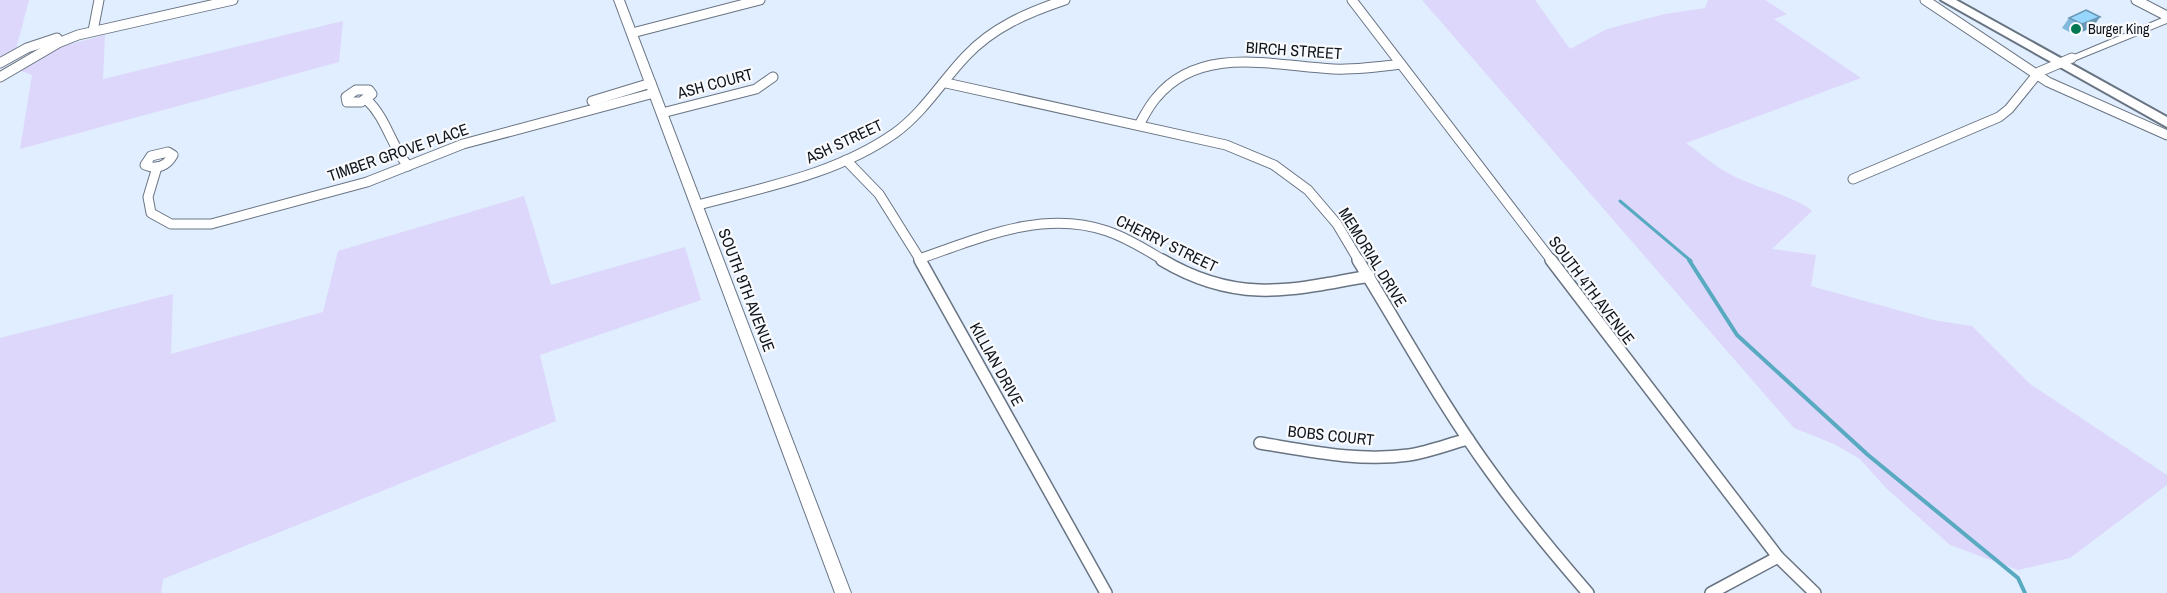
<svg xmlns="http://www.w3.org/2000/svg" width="2167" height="593" font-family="'Archivo Narrow',sans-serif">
  <rect width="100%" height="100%" fill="#e1eeff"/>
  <g fill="#dcd7fb">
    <path d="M0,0H29L16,49L0,58Z"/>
    <path d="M1422,0H1535L1570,49L1607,29L1665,14L1705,8L1708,0H1765L1787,14L1774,19L1861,78L1686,143C1700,153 1713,165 1728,173C1751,187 1794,195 1812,211L1772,249L1816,255L1811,286L1933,320L1972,326L2030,384L2167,475V485L2070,558L2018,570L1950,545L1886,488L1860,459L1834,444L1794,428Z"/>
    <path d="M343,21L339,62L20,149L32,75L16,69L59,47L105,35L103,79Z"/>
    <path d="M524,196L551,285L685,247L701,300L540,355L556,421L163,579L161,593H0V338L173,294L171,354L323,312L338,251Z"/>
  </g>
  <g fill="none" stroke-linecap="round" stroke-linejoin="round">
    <path stroke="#58aac1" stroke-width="3" d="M1620,201L1691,261"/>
    <path stroke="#58aac1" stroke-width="4" d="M1689,260L1737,335L1868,455L2018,578L2025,593"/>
    <defs>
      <g id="minor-far1">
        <path d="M1352,0L1552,261"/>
        <path d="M1925,0L2048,82L2167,135"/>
        <path d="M2136,0L2167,16"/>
        <path d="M93,31L99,0"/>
        <path d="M632,33L760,0"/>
        <path d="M0,63L27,48L57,38"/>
        <path d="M0,77L58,43L78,35L233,0"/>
        <path d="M946,83L1226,145L1274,165L1308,190L1337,224L1359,261"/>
        <path d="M356,90H369L372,94L361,102H347L346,97Z"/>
        <path d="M367,100C387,119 391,146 408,166"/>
        <path d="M592,101L651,83"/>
        <path d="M662,113L756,89L773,77"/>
        <path d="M1139,125C1144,116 1149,106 1156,98C1200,44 1274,66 1333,69C1355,70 1378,67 1401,64"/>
        <path d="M168,152L173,155C167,166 157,170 145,165L151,156Z"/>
        <path d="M846,160L879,194L921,261"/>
        <path d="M157,167L148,197L151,213L171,224H211L367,182L463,144L654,93"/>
        <path d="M1853,179L1999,117L2009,109L2039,72L2072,58"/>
        <path d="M698,205C765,187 837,174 895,133C924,112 942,81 966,56C993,27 1029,12 1065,0"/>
        <path d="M919,259C980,238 1043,209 1107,231C1128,238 1146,250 1165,261"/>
      </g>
      <g id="minor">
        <path d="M920,260L1106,593"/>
        <path d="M1162,260C1236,304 1289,291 1369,276"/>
        <path d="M1358,260C1402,331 1442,405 1491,472C1521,514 1554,554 1588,593"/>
        <path d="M1551,260L1778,557L1815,593"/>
        <path d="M1260,443C1309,451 1359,462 1409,455C1429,452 1449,444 1468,439"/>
        <path d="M1711,593L1778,557"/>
      </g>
      <g id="tertiary">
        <path d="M614,0H624L851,593H835Z"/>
        <path d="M2167,16V23L2076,60L2072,61L2067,58Z"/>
      </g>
      <path id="primary" d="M1941,0H1956L2167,117V127Z"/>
    </defs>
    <use href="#minor-far1" stroke="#697483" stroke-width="11"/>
    <use href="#minor" stroke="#697483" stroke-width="14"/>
    <use href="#tertiary" stroke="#697483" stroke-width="2"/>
    <use href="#primary" stroke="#697483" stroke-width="4"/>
    <use href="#minor-far1" stroke="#fff" stroke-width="9"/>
    <use href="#minor" stroke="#fff" stroke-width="11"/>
    <use href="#tertiary" fill="#fff" fill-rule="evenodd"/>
    <use href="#primary" fill="#fff" fill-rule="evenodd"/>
  </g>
  <path fill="#81b8db" d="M2069,18L2093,27L2075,35L2062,28Z"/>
  <path fill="#6996b2" d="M2100,17L2093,27L2075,35L2082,24Z"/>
  <path fill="#96d6ff" stroke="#6996b2" stroke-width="1.5" d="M2086,10L2100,17L2082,24L2069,18Z"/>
  <circle fill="#047853" stroke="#f8fafe" stroke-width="2" cx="2076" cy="29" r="6"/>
  <g text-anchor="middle" stroke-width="4.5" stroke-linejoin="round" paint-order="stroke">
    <g font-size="14" fill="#10151a" stroke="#f8fafe" text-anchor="start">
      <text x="2088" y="34">Burger King</text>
    </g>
    <g font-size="16" fill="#10151a" stroke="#f8fafe">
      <text transform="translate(1294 50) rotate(4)" y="6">BIRCH STREET</text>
      <text transform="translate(715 83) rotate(-15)" y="6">ASH COURT</text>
      <text transform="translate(844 141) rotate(-25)" y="6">ASH STREET</text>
      <text transform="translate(398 152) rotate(-19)" y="6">TIMBER GROVE PLACE</text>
      <text transform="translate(1167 243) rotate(26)" y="6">CHERRY STREET</text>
      <text transform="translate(1373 257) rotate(58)" y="6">MEMORIAL DRIVE</text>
      <text transform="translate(747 290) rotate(69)" y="6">SOUTH 9TH AVENUE</text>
      <text transform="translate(1592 290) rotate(53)" y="6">SOUTH 4TH AVENUE</text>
      <text transform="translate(997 364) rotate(61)" y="6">KILLIAN DRIVE</text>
      <text transform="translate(1331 435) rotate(6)" y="6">BOBS COURT</text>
    </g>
  </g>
</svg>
